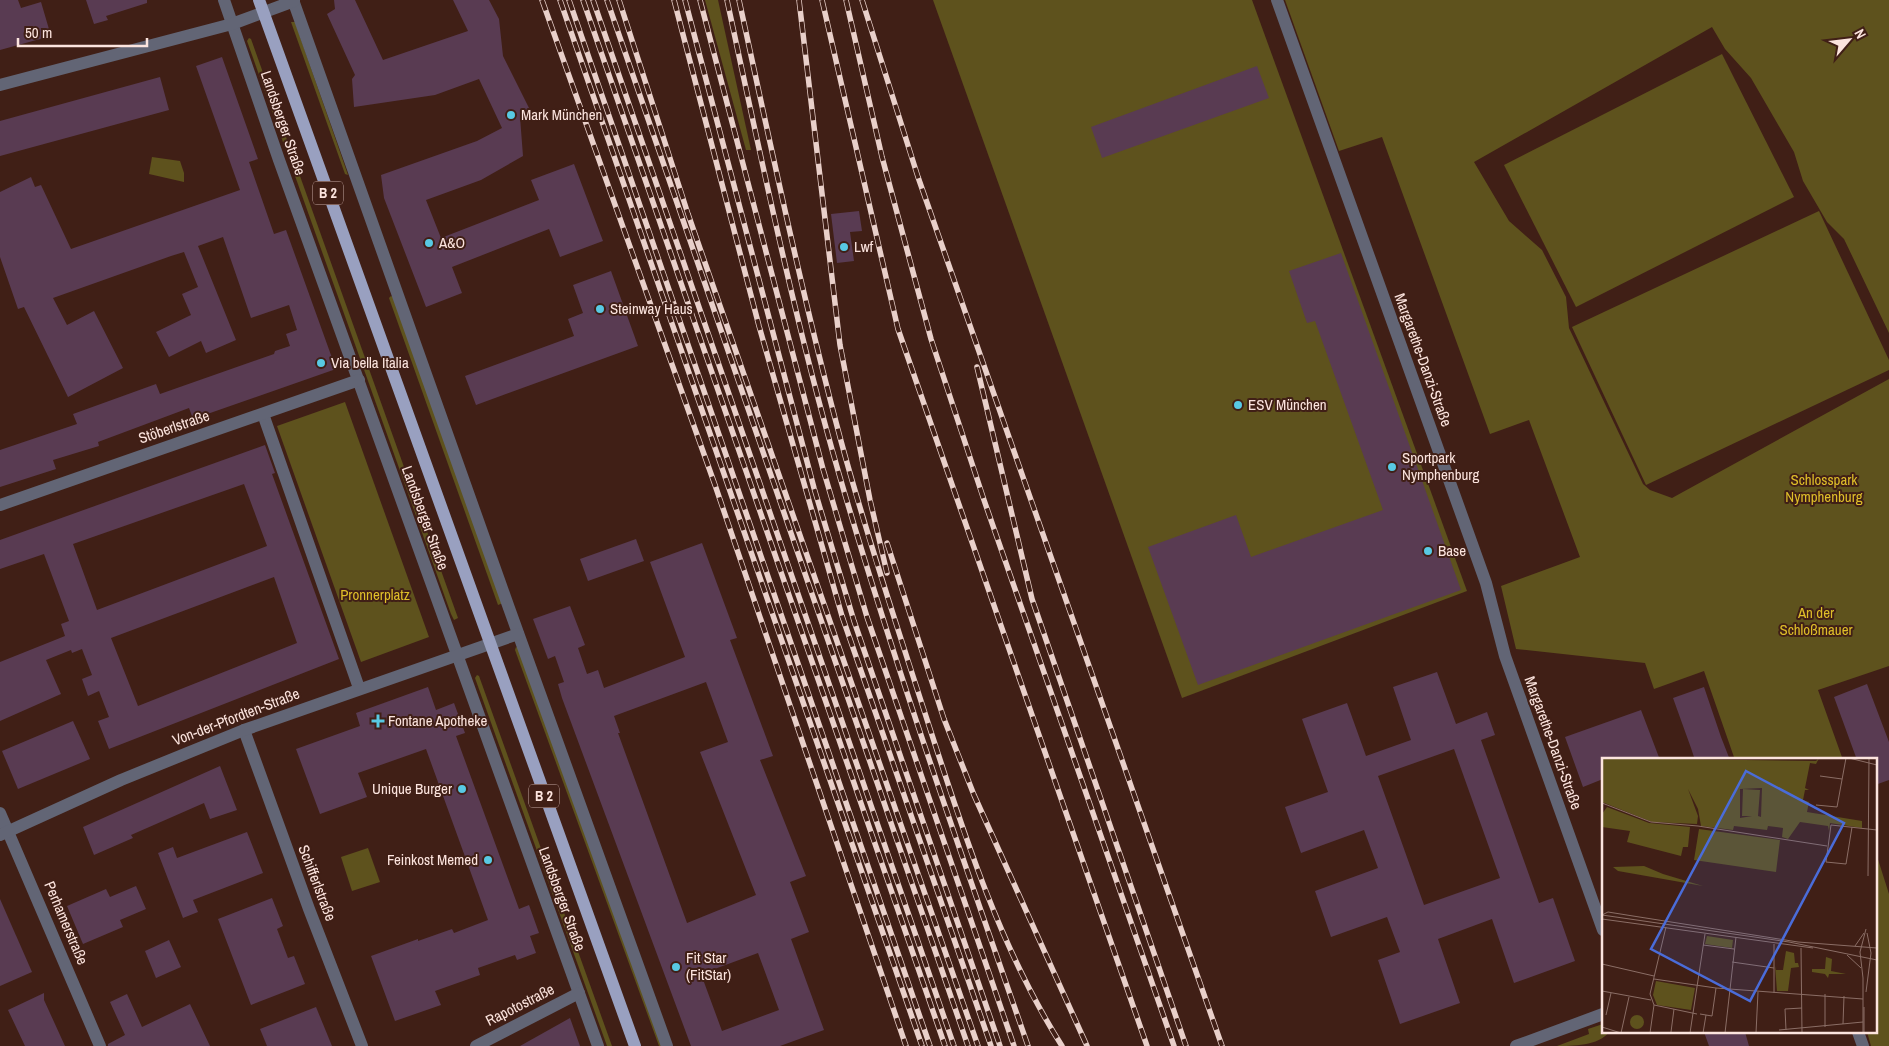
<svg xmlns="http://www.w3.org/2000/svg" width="1889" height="1046" font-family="'Archivo Narrow',sans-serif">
  <rect width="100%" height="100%" fill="#401f16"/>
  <g fill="#5e521d">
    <path d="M705,0H718L751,150H746Z"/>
    <path d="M933,0H1252L1467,591L1182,698Z"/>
    <path d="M1285,0H1889V333L1844,239L1827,222L1803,181L1794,152L1751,78L1725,49L1712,27L1474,162L1509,221L1542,250L1566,297L1569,328L1643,484L1650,490L1672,498L1889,379V666L1818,690L1843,760H1735L1704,671L1654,689L1645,663L1516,649L1501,586L1580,557L1529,420L1490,434L1382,137L1339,151Z"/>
    <path d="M291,22H295L348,175L345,174Z"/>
    <path d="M249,38L251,39L458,618L454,620L451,614L247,41Z"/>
    <path d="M1722,54L1794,197L1576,307L1504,165Z"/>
    <path d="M152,157L180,161L184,173V182L149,174Z"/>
    <path d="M1819,211L1889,360V370L1646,485L1572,327Z"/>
    <path d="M391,296L393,297L503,603L498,605L389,298Z"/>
    <path d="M345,402L429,637L361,662L277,426Z"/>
    <path d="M516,647L518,648L664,1046H659L515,650Z"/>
    <path d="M477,675L479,676L612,1046H607L475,678Z"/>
    <path d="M368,848L380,882L352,891L341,857Z"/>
    <path d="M1875,850L1889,894V1046H1871L1867,1032H1875Z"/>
    <path d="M1603,1024V1032H1609C1599,1046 1572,1046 1557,1046L1589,1034L1588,1029Z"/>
  </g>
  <g fill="#593b52" fill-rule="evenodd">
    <path d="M0,0H18L21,8L41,2L51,36L0,50Z"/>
    <path d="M86,0H147V3L106,16L108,20L94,24Z"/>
    <path d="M334,0H355L383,60L468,31L453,0H489L499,19L503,56L531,112L520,117L523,156L481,180L426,200L441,238L539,200L531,180L574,164L603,241L560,257L549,229L452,267L462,293L426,307L384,198L381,175L477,141L502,128L479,79L435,95L354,107L352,79L355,75L327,14L335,9Z"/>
    <path d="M222,57L258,159L249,162L274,234L286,230L336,369L193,419L189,408L98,442L99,446L53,460L56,469L0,487V450L77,424L73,414L156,384L160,394L274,354L275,351L290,346L286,334L297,330L289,305L251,318L223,237L198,246L236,340L206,353L201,341L169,357L156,332L191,315L182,294L198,287L184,252L171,256L53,298L67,325L94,311L123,368L68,397L24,307L18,309L0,257V192L31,177L35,187L41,185L71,249L240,190L196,66Z"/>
    <path d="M1257,66L1269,98L1102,158L1091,127Z"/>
    <path d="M160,77L169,110L0,156V121Z"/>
    <path d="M859,211L862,231L850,232L854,261L837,263L831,214Z"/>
    <path d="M1341,253L1461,590L1198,685L1148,547L1236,515L1251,557L1383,510L1315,321L1307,323L1289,271Z"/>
    <path d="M611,271L638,346L476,405L465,376L574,336L568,319L583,313L573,285Z"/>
    <path d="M265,445L275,473L272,474L339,659L109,749L98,721L109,717L99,691L88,696L82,679L92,675L82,649L72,653L71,650L46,660L61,694L0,721V662L65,636L61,624L69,621L44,554L0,569V540ZM244,484L267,546L97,610L73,544ZM274,577L297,643L138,706L111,638Z"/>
    <path d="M636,539L644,561L588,581L580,559Z"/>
    <path d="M702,543L737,638L730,640L773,756L760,760L806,876L790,882L809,932L791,939L824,1030L780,1046H691L562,698L558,684L564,682L555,656L548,659L533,619L570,606L585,645L578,648L587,674L598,670L604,688L685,657L650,562ZM706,682L728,742L700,752L756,895L687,923L618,733H620L614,716ZM758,953L779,1010L722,1031L701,974Z"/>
    <path d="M1437,672L1456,724L1487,712L1495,735L1481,740L1539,903L1553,898L1575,961L1514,983L1492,919L1438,939L1460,1003L1400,1024L1378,960L1400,952L1387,917L1331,937L1315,891L1378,868L1364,830L1301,853L1285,807L1328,792L1302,719L1347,703L1366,756L1411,740L1393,687ZM1454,749L1500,878L1424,905L1378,776Z"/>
    <path d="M1867,684L1889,742V780L1875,785V760H1857L1834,697Z"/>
    <path d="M428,687L436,710L454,703L465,733L456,736L519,909L529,905L539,933L530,936L536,953L517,960L515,955L478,968L480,975L435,991L441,1005L395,1021L371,956L418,939V941L452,929L454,933L488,920L426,749L358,773L367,797L320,814L296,749L360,726L356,713Z"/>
    <path d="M1704,687L1721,737L1730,760H1695L1691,748L1673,698Z"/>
    <path d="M1641,710L1660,760H1603V779L1583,787L1565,737Z"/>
    <path d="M73,721L90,759L18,789L2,751Z"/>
    <path d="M220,766L237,810L210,819L204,803L131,835L133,838L94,855L83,827Z"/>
    <path d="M247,832L263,873L193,900L198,912L183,918L158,853L173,847L177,858Z"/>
    <path d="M136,886L146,909L120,920L123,927L83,944L67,906L106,889L110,897Z"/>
    <path d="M272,898L283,926L277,929L288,958L294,956L305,984L251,1005L218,919Z"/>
    <path d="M0,899L32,972L0,986Z"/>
    <path d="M169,940L181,967L156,978L145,951Z"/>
    <path d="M44,993V1000L65,1046H25L8,1010Z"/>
    <path d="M127,994L142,1027L190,1004L210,1046H108V1044L125,1035L110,1002Z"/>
    <path d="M316,1007L332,1046H267L260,1029Z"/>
    <path d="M570,1018L580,1046H520Z"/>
    <path d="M1704,1032H1745L1749,1046H1709Z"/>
  </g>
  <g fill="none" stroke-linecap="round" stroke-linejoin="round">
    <g stroke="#626575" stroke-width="12">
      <path d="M224,0L279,160L598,1046"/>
      <path d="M293,0L509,608L667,1046"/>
      <path d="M1277,0L1486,583L1505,656L1603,930"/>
      <path d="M0,85L232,24L294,1"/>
      <path d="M263,414L359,688"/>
      <path d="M0,505L359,380"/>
      <path d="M244,730L309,909L362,1046"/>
      <path d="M0,813L100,1046"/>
      <path d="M0,835L121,780L244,730L518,634"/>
      <path d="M1858,1032L1863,1046"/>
      <path d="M476,1046L579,993"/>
      <path d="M1516,1046L1603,1014"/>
    </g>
    <path stroke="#99a0c0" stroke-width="12" d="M259,0L635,1046"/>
    <defs>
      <g id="rail">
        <path d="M542,0L715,485L906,1046"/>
        <path d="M560,0L922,1046"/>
        <path d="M569,0L930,1046"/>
        <path d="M583,0L945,1046"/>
        <path d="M593,0L954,1046"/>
        <path d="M607,0L968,1046"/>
        <path d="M619,0L688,214L978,1046"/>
        <path d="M674,0L759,326L842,616L991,1046"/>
        <path d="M685,0L814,488L854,621L1000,1046"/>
        <path d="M700,0L823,469L867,617L1014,1046"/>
        <path d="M727,0C761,158 794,318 839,474C895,667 962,856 1028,1046"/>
        <path d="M739,0C771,147 802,295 841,441C865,530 894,617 922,704C960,821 996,942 1062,1046"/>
        <path d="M799,0L840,345L870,500L887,573"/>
        <path d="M822,0L898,329L1147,1046"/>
        <path d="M846,0L882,157L931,339L984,500L1174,1046"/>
        <path d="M862,0L918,177L1222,1046"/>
        <path d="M977,367L1032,599L1186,1046"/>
        <path d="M887,543L944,719L974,795L1087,1046"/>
      </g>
    </defs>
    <use href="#rail" stroke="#e9d0ca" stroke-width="5.5"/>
    <use href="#rail" stroke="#401f16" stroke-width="4" stroke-dasharray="11" stroke-linecap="butt"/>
  </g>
  <g fill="#58c9e3" stroke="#401f16" stroke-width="2">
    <circle cx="511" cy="115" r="5"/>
    <circle cx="429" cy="243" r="5"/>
    <circle cx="844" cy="247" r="5"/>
    <circle cx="600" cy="309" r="5"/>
    <circle cx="321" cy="363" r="5"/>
    <circle cx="1238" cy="405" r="5"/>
    <circle cx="1392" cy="467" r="5"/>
    <circle cx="1428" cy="551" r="5"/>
    <path d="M375.5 713.5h5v5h5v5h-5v5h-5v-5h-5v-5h5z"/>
    <circle cx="462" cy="789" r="5"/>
    <circle cx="488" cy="860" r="5"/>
    <circle cx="676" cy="967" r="5"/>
  </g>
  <g text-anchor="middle" stroke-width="4" stroke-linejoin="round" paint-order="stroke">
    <g fill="#401f16" stroke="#c4a9a2" stroke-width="1">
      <rect x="313" y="181.5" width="30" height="23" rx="4"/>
      <rect x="529" y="784.5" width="30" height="23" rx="4"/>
    </g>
    <g font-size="14" font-weight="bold" fill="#fce4de">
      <text x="328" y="198">B 2</text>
      <text x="544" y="801">B 2</text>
    </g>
    <g font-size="15" fill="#fce4de" stroke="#401f16" text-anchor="start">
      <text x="521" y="120">Mark München</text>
      <text x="439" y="248">A&amp;O</text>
      <text x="854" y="252">Lwf</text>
      <text x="610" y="314">Steinway Haus</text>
      <text x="331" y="368">Via bella Italia</text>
      <text x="1248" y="410">ESV München</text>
      <text x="1402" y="463">Sportpark<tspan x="1402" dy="17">Nymphenburg</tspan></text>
      <text x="1438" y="556">Base</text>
      <text x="388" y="726">Fontane Apotheke</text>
      <text x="452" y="794" text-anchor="end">Unique Burger</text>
      <text x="478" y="865" text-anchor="end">Feinkost Memed</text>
      <text x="686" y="963">Fit Star<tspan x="686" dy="17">(FitStar)</tspan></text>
    </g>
    <g font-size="15" fill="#fce4de" stroke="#401f16">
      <text transform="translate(283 123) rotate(71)" y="5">Landsberger Straße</text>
      <text transform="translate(1423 360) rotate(70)" y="5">Margarethe-Danzi-Straße</text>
      <text transform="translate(174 427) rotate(-19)" y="5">Stöberlstraße</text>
      <text transform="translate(425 518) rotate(70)" y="5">Landsberger Straße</text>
      <text transform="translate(236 717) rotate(-21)" y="5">Von-der-Pfordten-Straße</text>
      <text transform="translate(1553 743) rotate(70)" y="5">Margarethe-Danzi-Straße</text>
      <text transform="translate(317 883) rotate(69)" y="5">Schifferlstraße</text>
      <text transform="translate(562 899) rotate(70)" y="5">Landsberger Straße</text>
      <text transform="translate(66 923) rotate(67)" y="5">Perhamerstraße</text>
      <text transform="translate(520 1005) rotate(-27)" y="5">Rapotostraße</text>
    </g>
    <g font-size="15" fill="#dfbf29" stroke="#401f16">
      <text x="1824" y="485">Schlosspark<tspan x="1824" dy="17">Nymphenburg</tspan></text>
      <text x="375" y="600">Pronnerplatz</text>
      <text x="1816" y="618">An der<tspan x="1816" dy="17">Schloßmauer</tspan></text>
    </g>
  </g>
  <g transform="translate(1602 758)">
    <rect width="275" height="275" fill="#401f16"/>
    <path d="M0,0L214,3L217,0L214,6L208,5L203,30L207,32H203L201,42L207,44L205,54L260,63V70L228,65L227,73L226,68L198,64L186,81L180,79L181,70L166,68L165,72L132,68L131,72L99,68L96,51L86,31L96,58L95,66L50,64L0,44ZM160,30L159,59L156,58L158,32L141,31L140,58H150L138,60V31ZM5,49L47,65L88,69L86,89H81L79,98L25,84L28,73L0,69V56ZM97,71L178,82L174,114L92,102ZM42,108L61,116L101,128L16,113L11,109ZM105,178L131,182L130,190L103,186ZM184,193L192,195L193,205H196L197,209L189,210L186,233H175L173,208L174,212H181ZM224,199L230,201L229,213L244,216H227L226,220L223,216L210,214V211H223ZM54,223L93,230L89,252L55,247L51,237ZM28 264a7 7 0 1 1 14 0a7 7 0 1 1-14 0Z" fill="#5e521d" fill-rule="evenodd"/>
    <path fill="none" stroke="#8b6e66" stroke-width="1" d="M247,0L275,7M218,18L240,21M0,45L49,64L96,68L225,88M214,47L235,49L244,0M250,69L244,106L224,104L229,67L275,72M266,118L267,0M0,157L6,154L31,158L196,184M0,157L187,184L275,202M0,161L211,190M196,184L275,190M172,186V235M101,187L132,191M253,188L262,175M199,190L200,275M245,197L259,210M130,204L172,210M0,206L52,218M52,221L114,230L261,241M0,233L49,242M264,234L269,195L265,175M223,236V269M52,247L95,256M98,256L110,258L114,230M4,257L9,235M241,266L242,238M0,269L19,275M177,272L261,264M184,272L183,251L200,250M69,274L72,251M19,275L27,239M48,275L52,247L48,236L64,169M88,275L103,176M101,275L104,257M123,275L134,179M154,275L156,234M261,275V220L258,194L264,171M262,275V249"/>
    <path fill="#4a6cd9" fill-opacity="0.15" stroke="#4a6cd9" stroke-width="2.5" d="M144,13L242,65L148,243L49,191Z"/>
    <rect width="275" height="275" fill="none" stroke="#fce4de" stroke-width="2.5"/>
  </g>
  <g transform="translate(1849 40) rotate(62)" stroke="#401f16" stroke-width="4" paint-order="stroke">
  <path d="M0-4L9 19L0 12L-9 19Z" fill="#fce4de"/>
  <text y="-8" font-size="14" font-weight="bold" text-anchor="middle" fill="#fce4de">N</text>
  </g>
  <path d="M18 38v8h129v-8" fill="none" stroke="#fce4de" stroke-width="2.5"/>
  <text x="25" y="38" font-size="15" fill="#fce4de" stroke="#401f16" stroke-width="4" paint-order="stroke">50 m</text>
</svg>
